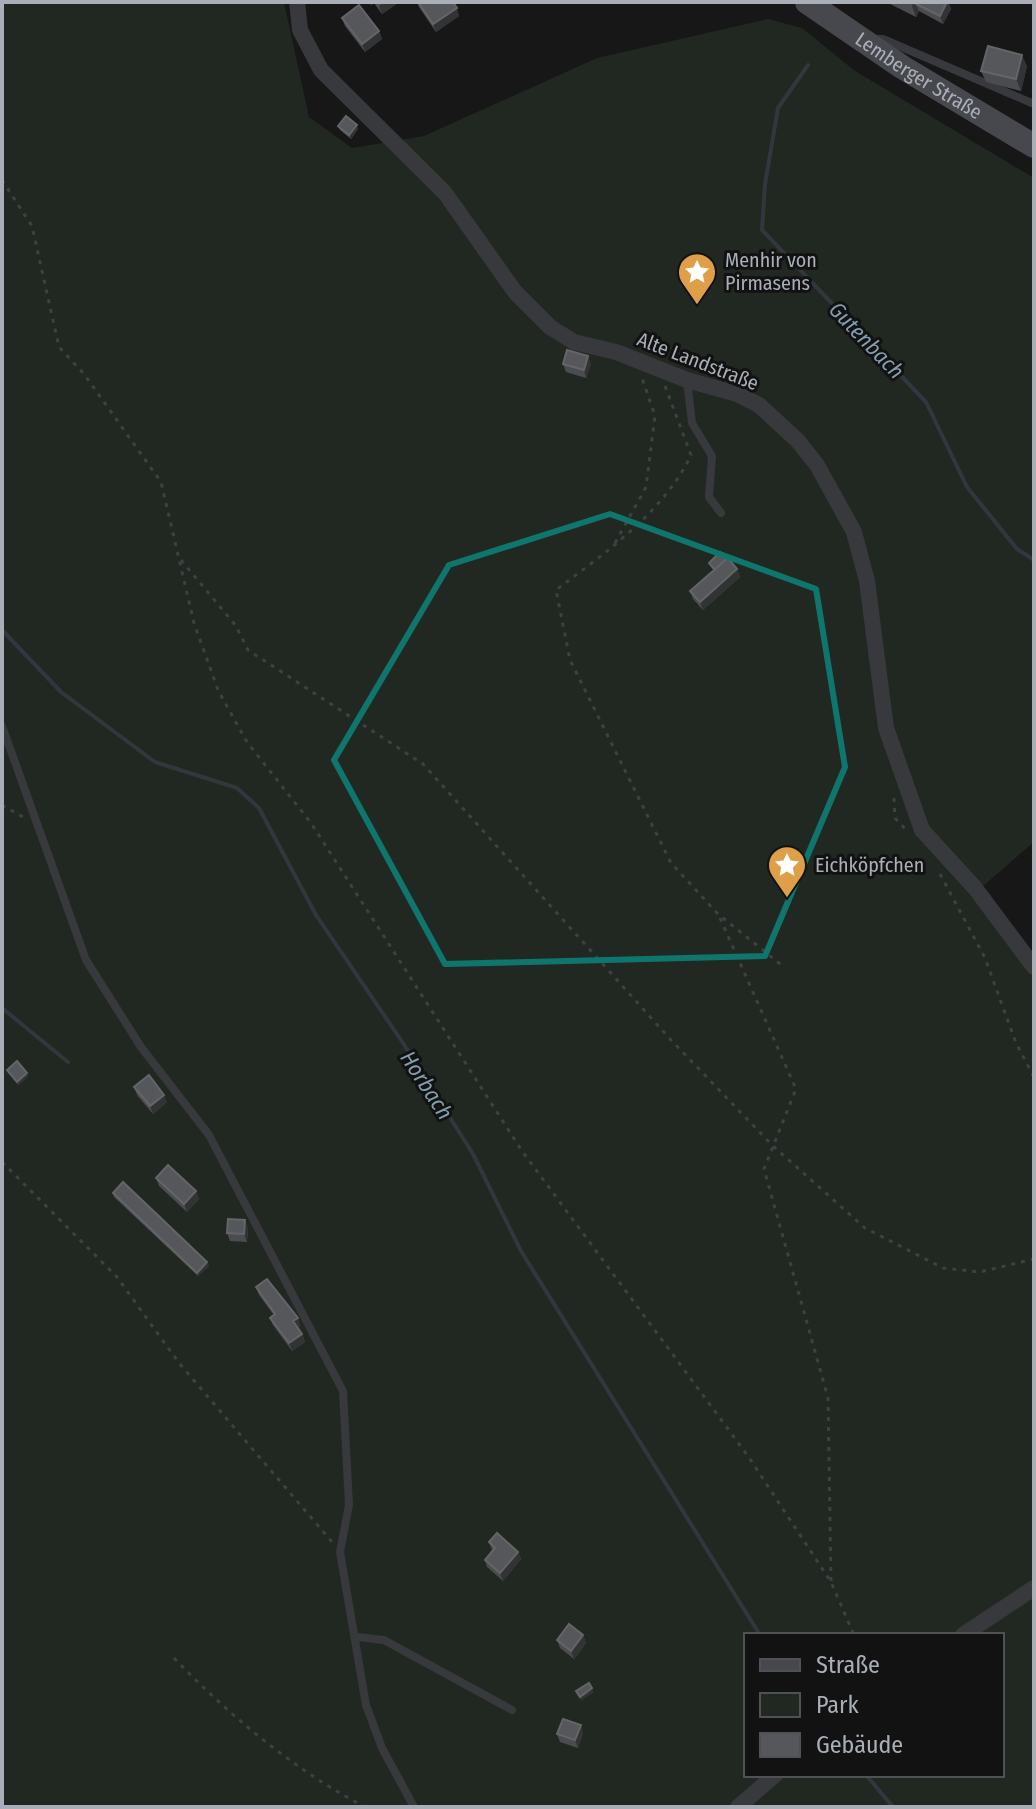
<svg xmlns="http://www.w3.org/2000/svg" width="1036" height="1809" font-family="'Fira Sans Condensed',sans-serif">
  <rect width="100%" height="100%" fill="#171718"/>
  <path fill="#212821" fill-rule="evenodd" d="M2,2H284L309,117L352,148L424,136L597,58L768,19L802,28L855,71L1034,178V842L974,894L1034,974V1807H2ZM746,1635H1002V1775H746Z"/>
  <g fill="none" stroke-linecap="round" stroke-linejoin="round">
    <g stroke="#30383d" stroke-width="4">
      <path d="M808,65L778,108L765,184L762,230L926,402L967,487L1017,549L1034,560"/>
      <path d="M2,630L61,692L155,762L237,788L259,808L316,915L403,1043L473,1154L521,1251L760,1635"/>
      <path d="M2,1008L68,1062"/>
      <path d="M866,1775L893,1807"/>
    </g>
    <g stroke="#3e4044" stroke-width="3" stroke-dasharray="4 6" stroke-linecap="butt">
      <path d="M2,180L32,226L59,347L84,374L161,482L194,623L218,690L247,742L311,823L522,1151L748,1456L831,1582L854,1635"/>
      <path d="M665,386L691,455C664,512 605,553 556,590L570,660L671,863L718,914L784,967"/>
      <path d="M615,543L646,487L655,416L642,378"/>
      <path d="M181,560L236,626L248,650L423,764L671,1040L773,1146L865,1228L943,1268L980,1272L1034,1259"/>
      <path d="M894,798L895,818L906,830"/>
      <path d="M2,805L23,817"/>
      <path d="M940,874L985,958L1016,1043L1034,1077"/>
      <path d="M720,918L796,1089L764,1169L828,1398L831,1582"/>
      <path d="M2,1162L117,1277L179,1363L332,1542"/>
      <path d="M174,1658C230,1716 294,1770 365,1807"/>
    </g>
    <g stroke="#38393d" stroke-width="8">
      <path d="M872,39H883L1034,104"/>
      <path d="M687,380L692,423L712,456L709,497L721,513"/>
      <path d="M2,726L86,960L141,1047L209,1135L343,1391L349,1505L340,1552L366,1705L382,1748L414,1807"/>
      <path d="M357,1637L384,1640L512,1710"/>
    </g>
    <g stroke="#38393d" stroke-width="16">
      <path d="M297,2L300,30L321,70L445,193L515,292L550,327L574,342L616,352L687,380L737,394L759,405L798,441L817,465L854,532L867,581L886,728L922,830L975,888L1034,967"/>
      <path d="M963,1635L1034,1588"/>
      <path d="M738,1807L775,1775"/>
    </g>
    <path stroke="#46484d" stroke-width="24" id="s1" d="M807,2L902,67L1034,146"/>
  </g>
  <g fill="#4b4c50">
    <path d="M369,2H398V3L382,14L374,3L371,5Z"/>
    <path d="M417,2H453L459,16L436,32L419,7Z"/>
    <path d="M886,2H948L951,9L943,24L919,11L916,17Z"/>
    <path d="M342,18L379,31L382,39L365,52L345,26Z"/>
    <path d="M1027,66L1021,91L986,82L981,71Z"/>
    <path d="M338,126L358,129L351,139L340,130Z"/>
    <path d="M563,364H591L586,378L566,372Z"/>
    <path d="M709,563L737,569L740,577L703,610L693,599L690,591L714,571Z"/>
    <path d="M134,1087L167,1102L153,1114L137,1095Z"/>
    <path d="M156,1178L196,1191L199,1199L187,1212L159,1186Z"/>
    <path d="M113,1193L209,1266L198,1276L114,1197Z"/>
    <path d="M248,1228L247,1242L230,1241L227,1233Z"/>
    <path d="M256,1287L298,1318L300,1326L298,1328L302,1334L305,1342L292,1351L273,1325L270,1318L274,1315L259,1295Z"/>
    <path d="M489,1542L518,1552L521,1559L503,1581L487,1567L485,1560L492,1550Z"/>
    <path d="M583,1635L586,1643L574,1659L560,1648L557,1640Z"/>
    <path d="M583,1733L578,1748L560,1742L557,1734Z"/>
  </g>
  <g fill="#323335">
    <path d="M385,2L398,3L382,14L379,6Z"/>
    <path d="M914,2H924L916,4L919,11L916,17L912,6Z"/>
    <path d="M947,2L951,9L943,24L940,16Z"/>
    <path d="M457,8L459,16L436,32L433,24Z"/>
    <path d="M379,31L382,39L365,52L362,44Z"/>
    <path d="M1022,55L1027,66L1021,91L1016,79Z"/>
    <path d="M357,125L358,129L351,139L349,135Z"/>
    <path d="M588,356L591,364L586,378L584,370Z"/>
    <path d="M737,569L740,577L703,610L700,602Z"/>
    <path d="M27,1073L28,1077L18,1086L17,1082Z"/>
    <path d="M164,1095L167,1102L153,1114L150,1106Z"/>
    <path d="M196,1191L199,1199L187,1212L184,1204Z"/>
    <path d="M245,1220L248,1228L247,1242L244,1234Z"/>
    <path d="M207,1262L209,1266L198,1276L197,1273Z"/>
    <path d="M298,1318L300,1326L296,1329L293,1321Z"/>
    <path d="M302,1334L305,1342L292,1351L289,1343Z"/>
    <path d="M518,1552L521,1559L503,1581L500,1573Z"/>
    <path d="M583,1635L586,1643L574,1659L571,1651Z"/>
    <path d="M592,1688L594,1692L581,1701L580,1697Z"/>
    <path d="M581,1725L583,1733L578,1748L575,1740Z"/>
  </g>
  <g fill="#55575b" stroke="#636569" stroke-width="2">
    <path d="M418,2H453L457,8L433,24Z"/>
    <path d="M917,2H947L940,16L916,4Z"/>
    <path d="M359,5L379,31L362,44L342,18Z"/>
    <path d="M988,46L1022,55L1016,79L981,71Z"/>
    <path d="M346,116L357,125L349,135L338,126Z"/>
    <path d="M567,350L588,356L584,370L563,364Z"/>
    <path d="M720,552L726,559L715,570L709,563Z"/>
    <path d="M728,558L737,569L700,602L690,591Z"/>
    <path d="M17,1061L27,1073L17,1082L7,1070Z"/>
    <path d="M149,1075L164,1095L150,1106L134,1087Z"/>
    <path d="M168,1165L196,1191L184,1204L156,1178Z"/>
    <path d="M123,1182L207,1262L197,1273L113,1193Z"/>
    <path d="M228,1219L245,1220L244,1234L227,1233Z"/>
    <path d="M267,1279L298,1318L293,1321L302,1334L289,1343L270,1318L275,1314L256,1287Z"/>
    <path d="M497,1533L518,1552L500,1573L485,1560L495,1548L489,1542Z"/>
    <path d="M569,1624L583,1635L571,1651L557,1640Z"/>
    <path d="M589,1683L592,1688L580,1697L576,1691Z"/>
    <path d="M563,1719L581,1725L575,1740L557,1734Z"/>
  </g>
  <path fill="none" stroke="#0f766e" stroke-width="6" stroke-linejoin="round" d="M610,514L816,589L845,767L765,956L445,964L334,760L449,565Z"/>
  <defs>
    <symbol id="sight-pin" viewBox="-11 -11 22 30"><path d="M0 17L-7.5 6A9.5 9.5 0 1 1 7.5 6Z" fill="#df9f48" stroke="#121213"/><path d="M0-6L1.8-2.2L6-1.7L2.9 1.2L3.7 5.4L0 3.3L-3.7 5.4L-2.9 1.2L-6-1.7L-1.8-2.2Z" fill="#fff"/></symbol>
  </defs>
  <g fill-rule="evenodd">
    <use href="#sight-pin" x="675" y="250" width="44" height="60"/>
    <use href="#sight-pin" x="765" y="843" width="44" height="60"/>
  </g>
  <g text-anchor="middle" stroke-width="6" stroke-linejoin="round" paint-order="stroke">
    <g font-size="20" fill="#aaafb7" stroke="#121213">
      <text dy="7" stroke="none"><textPath href="#s1" startOffset="134">Lemberger Straße</textPath></text>
      <text transform="translate(698 361) rotate(21)" y="7">Alte Landstraße</text>
    </g>
    <g font-size="20" fill="#aaafb7" stroke="#121213" text-anchor="start">
      <text x="725" y="267">Menhir von<tspan x="725" dy="23">Pirmasens</tspan></text>
      <text x="815" y="872">Eichköpfchen</text>
    </g>
    <g font-size="22" font-style="italic" fill="#859eae" stroke="#121213">
      <text transform="translate(867 340) rotate(46)" y="8">Gutenbach</text>
      <text transform="translate(427 1085) rotate(57)" y="8">Horbach</text>
    </g>
  </g>
  <rect width="1036" height="1809" fill="none" stroke="#aaafb7" stroke-width="8"/>
  <rect x="744" y="1633" width="260" height="144" fill="#121213" stroke="#4f5155" stroke-width="2"/>
  <rect x="760" y="1659" width="40" height="12" fill="#46484d" stroke="#4f5155" stroke-width="2"/>
  <text x="816" y="1673" font-size="24" fill="#aaafb7">Straße</text>
  <rect x="760" y="1693" width="40" height="24" fill="#212821" stroke="#4f5155" stroke-width="2"/>
  <text x="816" y="1713" font-size="24" fill="#aaafb7">Park</text>
  <rect x="760" y="1733" width="40" height="24" fill="#55575b" stroke="#4f5155" stroke-width="2"/>
  <text x="816" y="1753" font-size="24" fill="#aaafb7">Gebäude</text>
</svg>
